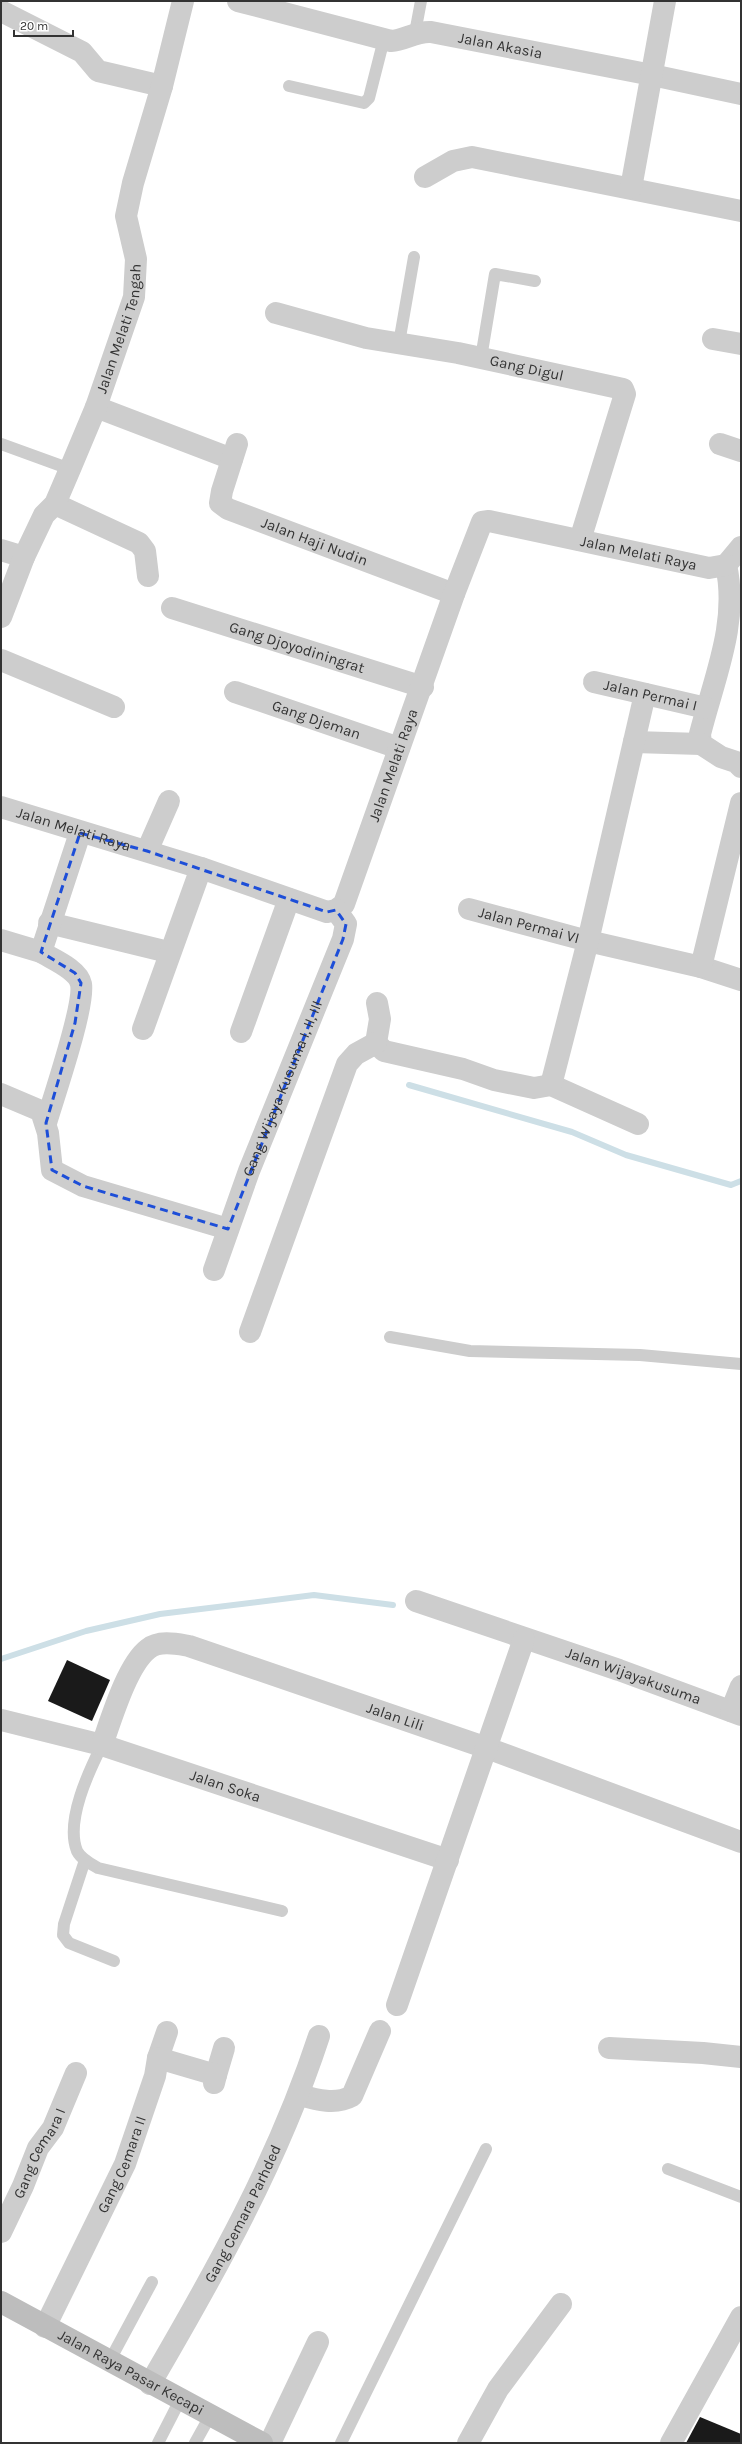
<svg xmlns="http://www.w3.org/2000/svg" width="742" height="2444" font-family="Karla,sans-serif">
  <rect width="100%" height="100%" fill="#fff"/>
  <g fill="none" stroke-linecap="round" stroke-linejoin="round">
    <g stroke="#cddfe6" stroke-width="6">
      <path d="M409,1085L572,1132L626,1155L731,1185L741,1181"/>
      <path d="M1,1659L86,1631L160,1614L314,1595L393,1605"/>
    </g>
  </g>
  <g fill="#1a1a1a">
    <path d="M67,1660L110,1680L92,1721L48,1701Z"/>
    <path d="M700,2417L741,2434V2443H686Z"/>
  </g>
  <g fill="none" stroke-linecap="round" stroke-linejoin="round">
    <g stroke="#cdcdcd" stroke-width="12">
      <path d="M415,33L421,1"/>
      <path d="M289,86L364,103L369,98L384,39"/>
      <path d="M399,343L414,257"/>
      <path d="M481,358L495,274L535,281"/>
      <path d="M1,444L70,469"/>
      <path d="M390,1337L470,1351L640,1355L741,1364"/>
      <path d="M102,1745C89,1771 65,1821 77,1851C81,1859 91,1864 98,1868L282,1911"/>
      <path d="M85,1860L64,1924L63,1935L69,1943L114,1961"/>
      <path d="M668,2169L741,2197"/>
      <path d="M109,2362L152,2282"/>
      <path d="M158,2443L180,2400"/>
      <path d="M195,2443L210,2416"/>
      <path d="M341,2443L486,2149"/>
    </g>
    <g stroke="#cdcdcd" stroke-width="22">
      <path id="s1" d="M238,1L391,41C405,40 416,31 431,32L652,75L741,94"/>
      <path d="M1,11L82,52L98,71L162,86"/>
      <path d="M425,177L453,161L472,157L741,211"/>
      <path d="M631,188L665,1"/>
      <path id="s2" d="M276,313L366,338L458,353L623,389L625,394L580,540"/>
      <path d="M713,339L741,344"/>
      <path d="M96,407L232,459"/>
      <path id="s3" d="M237,444L222,491L220,503L228,509L454,594"/>
      <path d="M720,444L741,451"/>
      <path d="M55,504L139,543L145,551L148,576"/>
      <path d="M1,550L24,557"/>
      <path d="M726,565C739,623 714,678 700,734L701,744L721,757L736,762L741,767"/>
      <path d="M726,565L741,547"/>
      <path id="s4" d="M172,608L423,687"/>
      <path id="s5" d="M1,617L24,557L44,515L55,504L70,469L96,407L134,297L136,259L126,216L133,183L162,86L183,1"/>
      <path d="M1,660L114,707"/>
      <path id="s6" d="M594,682L706,708"/>
      <path id="s7" d="M235,692L399,748"/>
      <path d="M634,742L701,744"/>
      <path id="s8" d="M1,807L201,868L327,912L336,910L344,904L454,594L482,522L489,521L709,568L726,565"/>
      <path d="M147,851L169,801"/>
      <path id="s9" d="M469,909L588,941L701,967L741,980"/>
      <path d="M49,923L160,950"/>
      <path d="M1,940L41,952L80,833"/>
      <path d="M41,952C52,959 78,969 81,984C85,1006 54,1096 46,1123"/>
      <path d="M701,967L741,803"/>
      <path d="M377,1003L380,1019L376,1043L384,1051L463,1069L494,1080L534,1088L551,1085L638,1124"/>
      <path d="M143,1029L201,868"/>
      <path d="M241,1032L289,899"/>
      <path d="M551,1085L588,941L645,694"/>
      <path d="M1,1094L41,1111L48,1133L52,1170L83,1186L228,1229"/>
      <path id="s10" d="M214,1270L249,1171L343,939L346,924L336,910"/>
      <path d="M250,1332L347,1064L356,1054L376,1043"/>
      <path id="s11" d="M416,1601L619,1670L741,1715"/>
      <path d="M731,1711L741,1686"/>
      <path id="s12" d="M1,1720L102,1745L448,1860"/>
      <path id="s13" d="M102,1745C111,1720 127,1665 148,1649C159,1640 177,1644 189,1646L487,1748L741,1842"/>
      <path d="M397,2005L524,1639"/>
      <path d="M609,2048L703,2053L741,2057"/>
      <path d="M158,2058L167,2032"/>
      <path d="M216,2075L224,2048"/>
      <path d="M300,2095C317,2100 336,2105 352,2096L380,2031"/>
      <path id="s14" d="M1,2232L23,2186L38,2148L53,2128L76,2073"/>
      <path id="s15" d="M45,2327L125,2164L155,2076L158,2058L216,2075L214,2083"/>
      <path id="s16" d="M150,2384C216,2271 278,2161 319,2036"/>
      <path d="M270,2443L318,2342"/>
      <path d="M468,2443L498,2389L561,2304"/>
      <path d="M671,2443L741,2317"/>
    </g>
    <path stroke="#bdbdbd" stroke-width="22" id="s17" d="M1,2302L262,2443"/>
  </g>
  <path fill="none" stroke="#1d4ed8" stroke-width="3" stroke-dasharray="8 5" stroke-linejoin="round" d="M80,833L147,851L327,912L336,910L346,924L343,939L228,1229L83,1186L52,1170L46,1123L75,1023L81,983L75,973L41,952Z"/>
  <g text-anchor="middle" stroke-width="4" stroke-linejoin="round" paint-order="stroke">
    <g font-size="15" fill="#333" stroke="#fff">
      <text dy="5" stroke="none"><textPath href="#s1" startOffset="270">Jalan Akasia</textPath></text>
      <text dy="5" stroke="none"><textPath href="#s5" startOffset="314">Jalan Melati Tengah</textPath></text>
      <text dy="5" stroke="none"><textPath href="#s2" startOffset="257">Gang Digul</textPath></text>
      <text dy="5" stroke="none"><textPath href="#s3" startOffset="164">Jalan Haji Nudin</textPath></text>
      <text dy="5" stroke="none"><textPath href="#s8" startOffset="928">Jalan Melati Raya</textPath></text>
      <text dy="5" stroke="none"><textPath href="#s4" startOffset="131">Gang Djoyodiningrat</textPath></text>
      <text dy="5" stroke="none"><textPath href="#s6" startOffset="58">Jalan Permai I</textPath></text>
      <text dy="5" stroke="none"><textPath href="#s7" startOffset="86">Gang Djeman</textPath></text>
      <text dy="5" stroke="none"><textPath href="#s8" startOffset="509">Jalan Melati Raya</textPath></text>
      <text dy="5" stroke="none"><textPath href="#s8" startOffset="76">Jalan Melati Raya</textPath></text>
      <text dy="5" stroke="none"><textPath href="#s9" startOffset="62">Jalan Permai VI</textPath></text>
      <text dy="5" stroke="none"><textPath href="#s10" startOffset="194">Gang Wijaya Kusuma I, II, III</textPath></text>
      <text dy="5" stroke="none"><textPath href="#s11" startOffset="230">Jalan Wijayakusuma</textPath></text>
      <text dy="5" stroke="none"><textPath href="#s13" startOffset="368">Jalan Lili</textPath></text>
      <text dy="5" stroke="none"><textPath href="#s12" startOffset="234">Jalan Soka</textPath></text>
      <text dy="5" stroke="none"><textPath href="#s14" startOffset="88">Gang Cemara I</textPath></text>
      <text dy="5" stroke="none"><textPath href="#s15" startOffset="180">Gang Cemara II</textPath></text>
      <text dy="5" stroke="none"><textPath href="#s16" startOffset="194">Gang Cemara Parhded</textPath></text>
      <text dy="5" stroke="none"><textPath href="#s17" startOffset="148">Jalan Raya Pasar Kecapi</textPath></text>
    </g>
  </g>
  <rect width="742" height="2444" fill="none" stroke="#333333" stroke-width="4"/>
  <path d="M14 30v6h59v-6" fill="none" stroke="#333333" stroke-width="2"/>
  <text x="20" y="30" font-size="12" fill="#333333" stroke="#ffffff" stroke-width="3" paint-order="stroke">20 m</text>
</svg>
